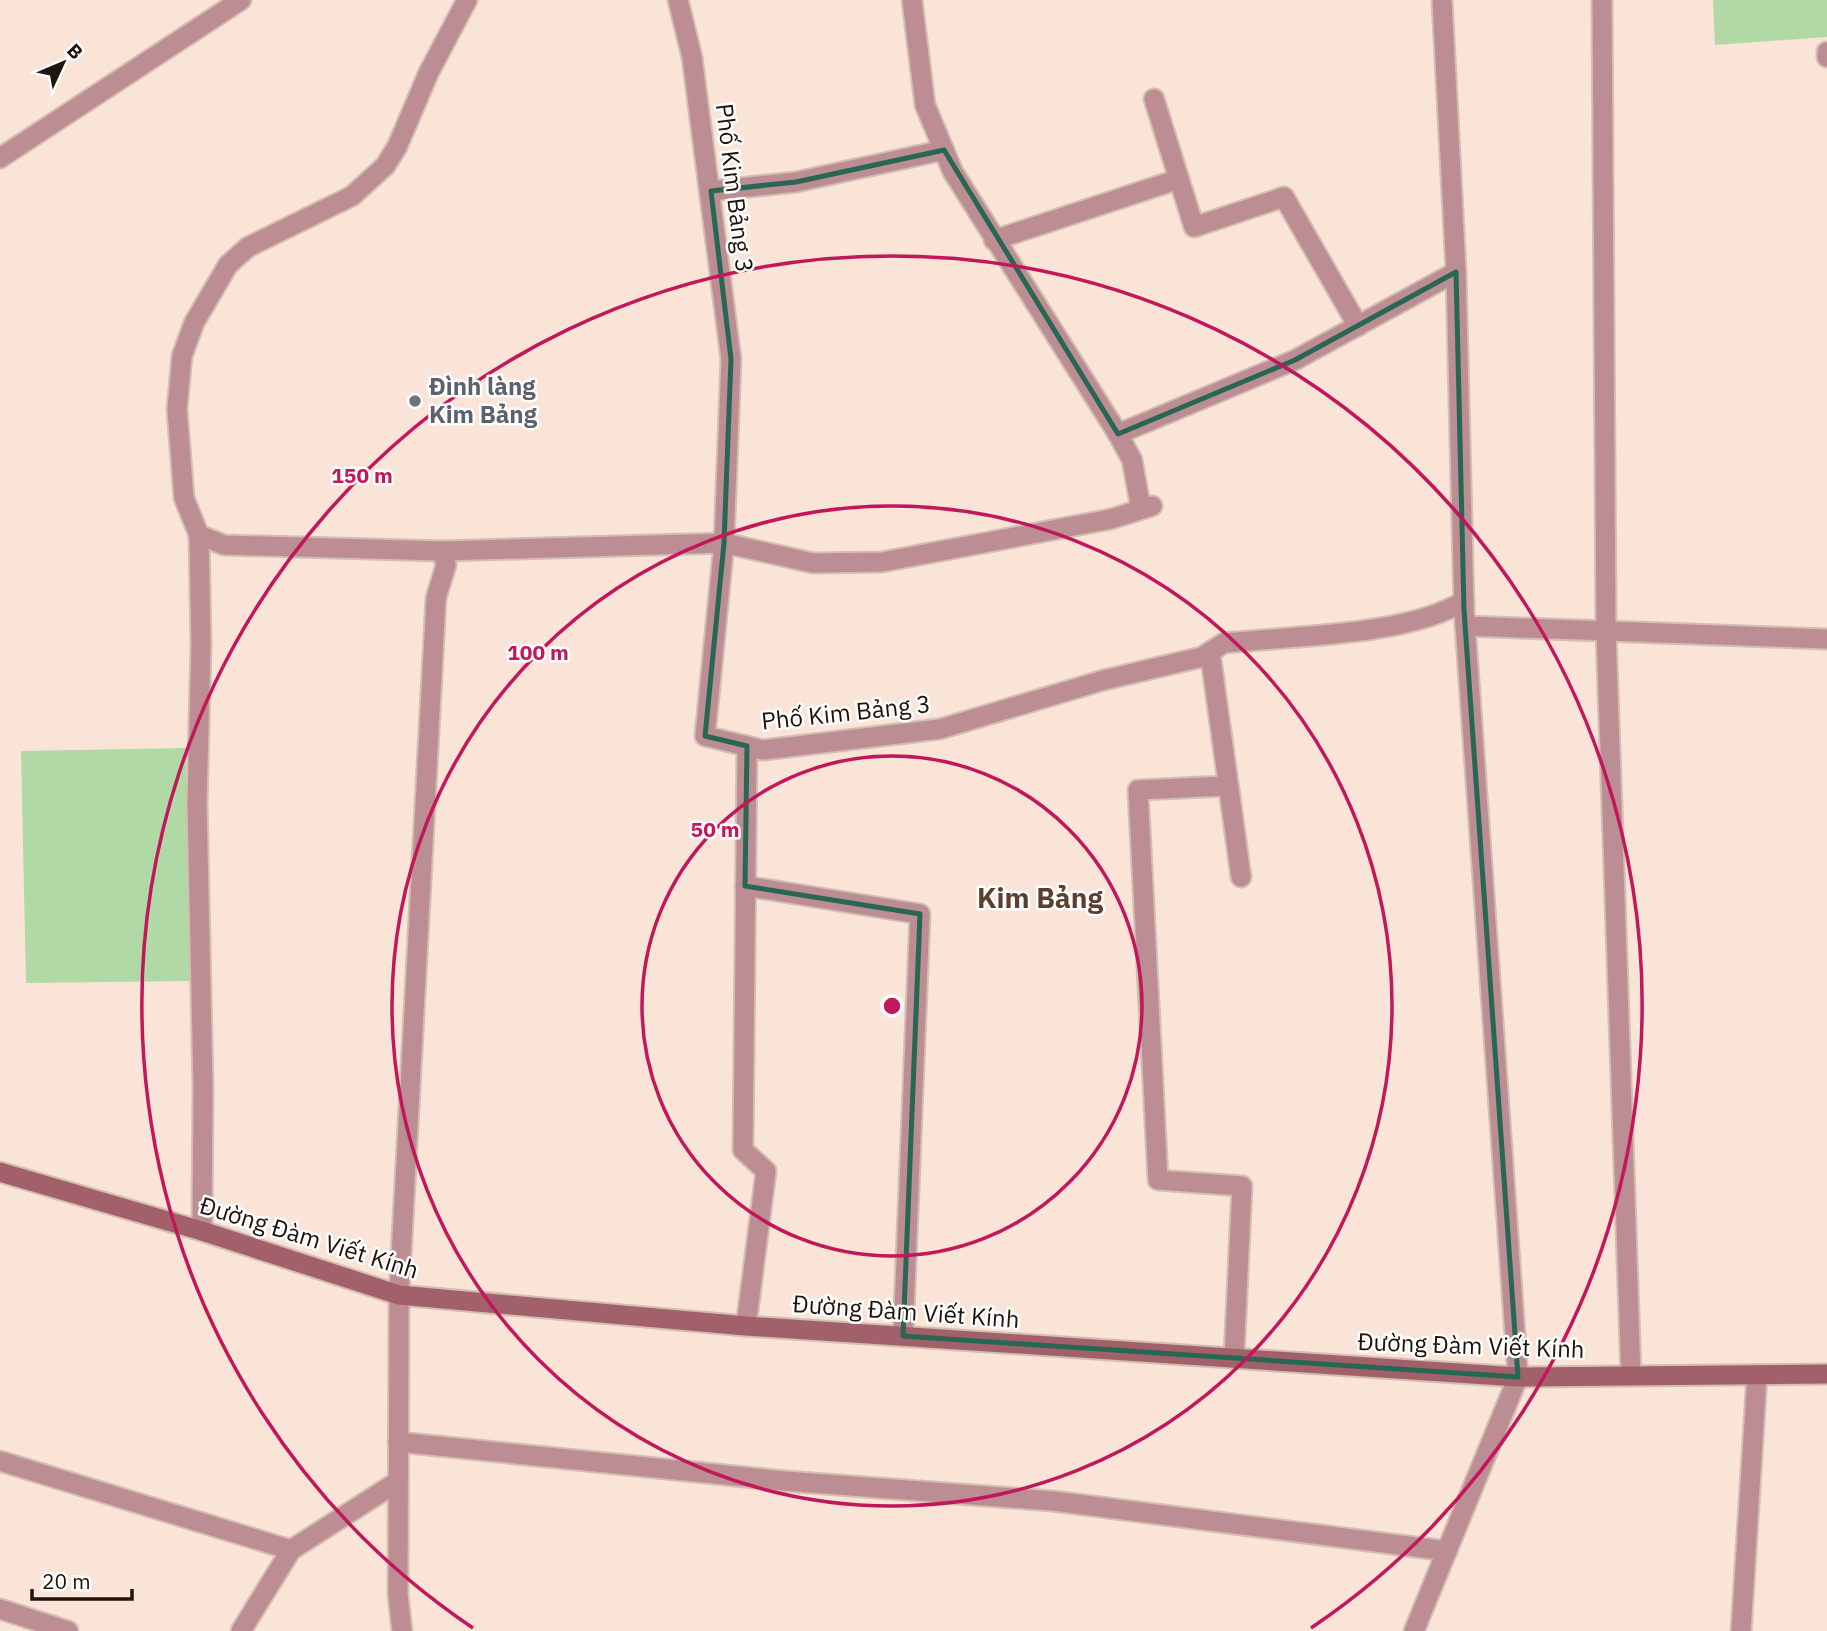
<svg xmlns="http://www.w3.org/2000/svg" width="1827" height="1631" font-family="'IBM Plex Sans',sans-serif">
  <rect width="100%" height="100%" fill="#fae4d7"/>
  <g fill="#b1d9a6">
    <path d="M1713,0H1827V37L1715,45Z"/>
    <path d="M186,748L190,981L26,983L21,751Z"/>
  </g>
  <g fill="none" stroke-linecap="round" stroke-linejoin="round">
    <defs>
      <g id="service">
        <path d="M1154,99L1194,227L1284,197L1358,326"/>
        <path d="M994,240L1179,179"/>
        <path d="M1210,652L1241,877"/>
        <path d="M1226,786L1138,790L1158,1180L1242,1186L1234,1358"/>
      </g>
      <g id="minor">
        <path d="M678,0L692,57L731,359L724,543L705,736L763,750L940,729L1104,680L1202,657L1224,643C1292,636 1408,636 1464,601"/>
        <path d="M912,0L925,105L953,172L1118,434L1132,460L1141,509"/>
        <path d="M1602,0L1606,631L1631,1376"/>
        <path d="M1827,52V57"/>
        <path d="M0,158L241,0"/>
        <path d="M711,191L796,182L944,150"/>
        <path d="M1118,434L1295,360L1456,272"/>
        <path d="M199,535L224,545L442,551L446,565L436,598L399,1295L398,1595L402,1631"/>
        <path d="M442,551L724,543L813,563L882,562L1111,519L1152,506"/>
        <path d="M1465,626L1827,639"/>
        <path d="M745,886L920,914L903,1336"/>
        <path d="M746,1326L766,1171L743,1150L747,746"/>
        <path d="M398,1442L785,1481L1053,1501L1447,1551"/>
        <path d="M0,1461L291,1550"/>
        <path d="M0,1609L68,1631"/>
        <path d="M241,1631L291,1550L397,1482"/>
        <path d="M1414,1631L1518,1377L1464,610L1456,272L1442,0"/>
        <path d="M1741,1631L1757,1375"/>
      </g>
      <path id="tertiary" d="M202,1231L203,1087L197,803L201,645L199,535L184,498L177,409L182,356L194,323L228,265L248,247L352,196L385,166L397,147L429,72L467,0"/>
      <path id="secondary" d="M0,1172L202,1231L399,1295L746,1326L1518,1377L1827,1374"/>
    </defs>
    <use href="#service" stroke="#d3beb2" stroke-width="23"/>
    <use href="#minor" stroke="#d3beb2" stroke-width="23"/>
    <use href="#tertiary" stroke="#d3beb2" stroke-width="23"/>
    <use href="#secondary" stroke="#d3beb2" stroke-width="23"/>
    <use href="#service" stroke="#bc8d93" stroke-width="19"/>
    <use href="#minor" stroke="#bc8d93" stroke-width="19"/>
    <use href="#tertiary" stroke="#bc8d93" stroke-width="19"/>
    <use href="#secondary" stroke="#a2606a" stroke-width="19"/>
  </g>
  <path fill="none" stroke="#286753" stroke-width="5" stroke-linejoin="round" d="M944,150L1118,434L1295,360L1456,272L1464,610L1518,1377L903,1336L920,914L745,886L747,746L705,736L724,543L731,359L711,191L796,182Z"/>
  <g fill="none" stroke="#c2185b" stroke-width="3.5">
    <circle cx="892" cy="1006" r="250"/>
    <circle cx="892" cy="1006" r="500"/>
    <path d="M473 1628A750 750 0 1 1 1311 1628"/>
  </g>
  <circle fill="#6b7280" stroke="#fff" stroke-width="2.5" cx="415" cy="401" r="7"/>
  <g text-anchor="middle" stroke-width="5" stroke-linejoin="round" paint-order="stroke">
    <g font-size="24" fill="#1f130b" stroke="#fff">
      <text transform="translate(734 188) rotate(83)" y="8">Phố Kim Bảng 3</text>
      <text transform="translate(846 713) rotate(-6)" y="8">Phố Kim Bảng 3</text>
      <text transform="translate(309 1238) rotate(17)" y="8">Đường Đàm Viết Kính</text>
      <text transform="translate(906 1312) rotate(4)" y="8">Đường Đàm Viết Kính</text>
      <text transform="translate(1471 1346) rotate(2)" y="8">Đường Đàm Viết Kính</text>
    </g>
    <g font-size="24" font-weight="bold" fill="#5b616d" stroke="#fff" text-anchor="start">
      <text x="429" y="395">Đình làng<tspan x="429" dy="28">Kim Bảng</tspan></text>
    </g>
    <g font-size="28" font-weight="bold" fill="#5c3f2d" stroke="#fff">
      <text x="1040" y="908">Kim Bảng</text>
    </g>
  </g>
  <circle cx="892" cy="1006" r="10" fill="#c2185b" stroke="#fff" stroke-width="3.5"/>
  <g font-size="21" text-anchor="middle" font-weight="bold" fill="#c2185b" stroke="#fff" stroke-width="5" stroke-linejoin="round" paint-order="stroke">
    <text x="362" y="483">150 m</text>
    <text x="538" y="660">100 m</text>
    <text x="715" y="837">50 m</text>
  </g>
  <g transform="translate(63 63) rotate(46)" stroke="#ffffff" stroke-width="5" paint-order="stroke">
  <path d="M0-5L12 26L0 18L-12 26Z" fill="#1f130b"/>
  <text y="-10" font-size="19" font-weight="bold" text-anchor="middle" fill="#1f130b">B</text>
  </g>
  <path d="M32 1589v10h100v-10" fill="none" stroke="#1f130b" stroke-width="3.5"/>
  <text x="42" y="1589" font-size="21" fill="#1f130b" stroke="#ffffff" stroke-width="5" paint-order="stroke">20 m</text>
</svg>
